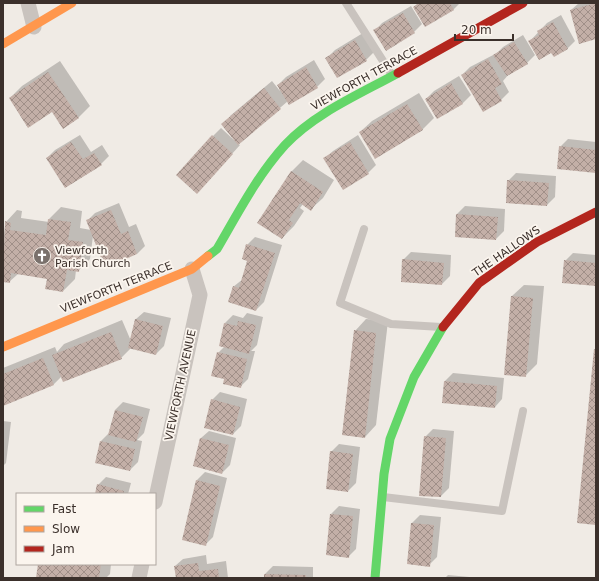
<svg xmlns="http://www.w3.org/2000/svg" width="599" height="581" font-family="'DejaVu Sans',sans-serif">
  <defs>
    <pattern id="building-cross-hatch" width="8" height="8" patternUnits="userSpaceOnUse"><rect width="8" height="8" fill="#c3afa7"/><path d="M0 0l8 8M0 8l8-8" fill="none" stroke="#a08f88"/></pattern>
  </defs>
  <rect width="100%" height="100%" fill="#f0ebe5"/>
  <g fill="#0003">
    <path d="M418,3H460L454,9L425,26L414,7Z"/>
    <path d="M579,3H596V38L571,10Z"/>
    <path d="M411,6L422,24L414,32L375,31L382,23Z"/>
    <path d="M561,15L575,41L567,49L530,41L547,23Z"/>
    <path d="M363,33L374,52L366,60L327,58L335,50Z"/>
    <path d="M523,35L535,55L527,63L509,74L503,81L509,92L501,100L483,111L462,75L470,67L497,53L503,47Z"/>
    <path d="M314,60L325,79L317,87L289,104L288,101L238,144L240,145L204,185L213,136L221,128L234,140L230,116L272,81L280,91L278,85L286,77Z"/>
    <path d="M60,61L90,106L78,118L10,98L22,86Z"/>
    <path d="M459,76L471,95L463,103L438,118L426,99L434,91Z"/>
    <path d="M419,93L434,118L422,130L360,132L372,121Z"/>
    <path d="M80,135L91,152L102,145L109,156L101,164L47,158L55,150Z"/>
    <path d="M358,135L376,165L368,173L325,158L333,151Z"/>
    <path d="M568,139L596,142V172L560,147Z"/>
    <path d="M303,160L334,180L323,198L311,209L303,204L300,208L304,211L294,226L282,238L291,172Z"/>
    <path d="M516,173L556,176L555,197L547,205L508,181Z"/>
    <path d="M119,203L129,227L136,224L145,246L137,254L93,236L90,259L78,271L76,270L75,279L63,291L48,278L18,274L9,282L3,281V238L6,222L17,210L22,211L21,218L49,222V219L61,207L82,211L80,228L91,230L87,221L95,213Z"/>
    <path d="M465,206L505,209L504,231L496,239L457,214Z"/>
    <path d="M255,237L282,245L264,302L256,310L233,287L243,279L248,260L247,245Z"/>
    <path d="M411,252L451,255L450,276L442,284L403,260Z"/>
    <path d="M573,253L596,255V285L565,261Z"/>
    <path d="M524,285L544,286L537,364L525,376L512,296Z"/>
    <path d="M144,312L171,318L164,346L156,354L132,347L121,358L61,377L54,384L3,405V368L55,347L57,352L64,344L122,320L131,341L136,319Z"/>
    <path d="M247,313L263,317L257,345L251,351H255L248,379L240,387L225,378L218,353L224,347L220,346L225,323L233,315L243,318Z"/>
    <path d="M366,319L388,321L376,425L365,437L355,331Z"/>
    <path d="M453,373L504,378L502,399L495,407L445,381Z"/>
    <path d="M220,392L247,399L241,426L233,434L212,400Z"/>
    <path d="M123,402L150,409L144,433L137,440L142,441L138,462L130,470L96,462L101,441L109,433L115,410Z"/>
    <path d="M3,421L11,422L6,463L3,466Z"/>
    <path d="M433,429L454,431L449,488L441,496L425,437Z"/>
    <path d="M209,431L236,438L230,465L222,473L201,438Z"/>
    <path d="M339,444L360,447L356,483L348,491L331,452Z"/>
    <path d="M205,472L227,478L213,537L205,545L197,480Z"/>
    <path d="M106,477L131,483L128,494H96L98,485Z"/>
    <path d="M339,506L360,509L356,549L348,557L331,514Z"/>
    <path d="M420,515L441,517L437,557L429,565L408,563L412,523Z"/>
    <path d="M206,555L207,564L226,561L228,578H177L175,566L183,559Z"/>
    <path d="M39,564H111L110,574L106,578H37Z"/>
    <path d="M273,566L313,567V578H265V574Z"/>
    <path d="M448,575L480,578H445Z"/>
  </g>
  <g fill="url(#building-cross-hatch)">
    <path d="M419,3H450L454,10L425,27L413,7Z"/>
    <path d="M596,3V39L579,44L570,10Z"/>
    <path d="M403,13L415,33L386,51L373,30Z"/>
    <path d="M553,22L568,49L554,57L551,53L539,60L528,41L539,35L537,31Z"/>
    <path d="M355,40L367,61L337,78L325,58Z"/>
    <path d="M514,42L528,64L507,76L493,55Z"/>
    <path d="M488,59L502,84L495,88L502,101L483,112L461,75Z"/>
    <path d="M306,67L318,88L289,105L277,85Z"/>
    <path d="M48,72L79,118L63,129L52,112L28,128L9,98Z"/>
    <path d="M451,83L463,104L437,119L425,99Z"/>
    <path d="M264,88L281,109L238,145L221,124Z"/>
    <path d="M407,104L423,130L375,159L359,132Z"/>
    <path d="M212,135L233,154L197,194L176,175Z"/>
    <path d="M71,142L83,159L94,153L102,165L65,188L46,158Z"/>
    <path d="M350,142L369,174L343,190L323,158Z"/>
    <path d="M559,146L596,150V173L557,169Z"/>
    <path d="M291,171L323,192L311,211L300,203L289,220L293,223L282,239L257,223Z"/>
    <path d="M507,180L549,183L547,206L506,203Z"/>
    <path d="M111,210L121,234L128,231L137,254L105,268L86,220Z"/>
    <path d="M456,214L498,217L496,240L455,237Z"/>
    <path d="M48,219L71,222L68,240L83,242L79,272L67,270L63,292L45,289L47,279L11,273L10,283L3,282L5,221L11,223L10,230L46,235Z"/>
    <path d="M246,244L275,253L256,311L228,302L233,286L239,288L247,261L242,259Z"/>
    <path d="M402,259L444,263L442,285L401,282Z"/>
    <path d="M564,260L596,263V286L562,283Z"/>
    <path d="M511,296L533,298L526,377L504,375Z"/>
    <path d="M135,319L163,326L156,355L128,348Z"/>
    <path d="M238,321L256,325L249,354L219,346L224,323L237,326Z"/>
    <path d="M354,330L376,333L365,438L342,435Z"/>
    <path d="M111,332L122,359L63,382L52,355Z"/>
    <path d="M594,349L596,350V525L577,523Z"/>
    <path d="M217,352L247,359L241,388L223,384L224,379L211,376Z"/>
    <path d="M43,358L54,385L3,406V374Z"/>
    <path d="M444,381L497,386L495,408L442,403Z"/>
    <path d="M211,399L240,407L233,435L204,428Z"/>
    <path d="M115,410L143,417L136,442L108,435Z"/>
    <path d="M424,436L446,438L441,497L419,496Z"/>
    <path d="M200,438L229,445L222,474L193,466Z"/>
    <path d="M100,441L135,449L130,471L95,463Z"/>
    <path d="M330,451L353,454L348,492L326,489Z"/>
    <path d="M196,480L220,486L206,546L182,540Z"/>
    <path d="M97,484L124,491L123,494H95Z"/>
    <path d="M330,514L353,516L349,558L326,555Z"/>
    <path d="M411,523L434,525L430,567L407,564Z"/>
    <path d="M198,563L199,571L218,569L219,578H176L174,566Z"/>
    <path d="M38,564H101L99,578H36Z"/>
    <path d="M264,574L306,575V578H264Z"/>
  </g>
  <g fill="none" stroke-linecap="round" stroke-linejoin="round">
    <g stroke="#c9c3be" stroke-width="8">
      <path d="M346,3L392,75"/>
      <path d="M364,229L340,303L391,324L441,327"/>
      <path d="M383,497L502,511L523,411"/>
    </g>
    <g stroke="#c9c3be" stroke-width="15">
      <path d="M28,3L34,27"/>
      <path d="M155,502L200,295L192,269"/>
      <path d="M139,578L142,564"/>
    </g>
    <g stroke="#63d668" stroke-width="9">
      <path d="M208,256L217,249C238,213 257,176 285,145C315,113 360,94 398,73"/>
      <path d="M375,578L384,474L390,439L414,377L443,327"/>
    </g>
    <g stroke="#ff974d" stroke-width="9">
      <path d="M3,44L72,3"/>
      <path d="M3,347L192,269L208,256"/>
    </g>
    <g stroke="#b3261e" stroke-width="9">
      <path d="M398,73L523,3"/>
      <path d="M443,327L479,283L537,242L596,212"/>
    </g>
  </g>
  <defs>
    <symbol id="church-disc" viewBox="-11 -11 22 22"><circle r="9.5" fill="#7a716c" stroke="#fbf5ee"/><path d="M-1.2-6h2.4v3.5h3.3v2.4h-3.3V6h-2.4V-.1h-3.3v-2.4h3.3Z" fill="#fff"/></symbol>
  </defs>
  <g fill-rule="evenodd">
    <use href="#church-disc" x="32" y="246" width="20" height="20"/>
  </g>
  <g text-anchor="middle" stroke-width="3.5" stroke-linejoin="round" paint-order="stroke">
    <g font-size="11" fill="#3b302b" stroke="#fbf5ee">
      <text transform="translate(364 78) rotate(-29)" y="4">VIEWFORTH TERRACE</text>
      <text transform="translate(506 251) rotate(-35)" y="4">THE HALLOWS</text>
      <text transform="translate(116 287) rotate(-22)" y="4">VIEWFORTH TERRACE</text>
      <text transform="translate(180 385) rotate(-78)" y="4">VIEWFORTH AVENUE</text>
    </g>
    <g font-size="11" fill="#3b302b" stroke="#fbf5ee" text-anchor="start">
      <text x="55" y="254">Viewforth<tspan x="55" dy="13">Parish Church</tspan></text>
    </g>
  </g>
  <rect width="599" height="581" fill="none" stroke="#3b302b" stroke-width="8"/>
  <rect x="16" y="493" width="140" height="72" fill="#fbf5ee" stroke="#aea6a0"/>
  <rect x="24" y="506" width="20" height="6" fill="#63d668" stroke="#aea6a0"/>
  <text x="52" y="513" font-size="12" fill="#3b302b">Fast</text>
  <rect x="24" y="526" width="20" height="6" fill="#ff974d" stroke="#aea6a0"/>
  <text x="52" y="533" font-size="12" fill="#3b302b">Slow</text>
  <rect x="24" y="546" width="20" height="6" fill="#b3261e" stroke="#aea6a0"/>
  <text x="52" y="553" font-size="12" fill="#3b302b">Jam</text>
  <path d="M455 34v6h58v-6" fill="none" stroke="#3b302b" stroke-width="2"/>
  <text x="461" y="34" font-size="12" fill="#3b302b" stroke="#fbf5ee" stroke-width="3" paint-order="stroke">20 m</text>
</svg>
